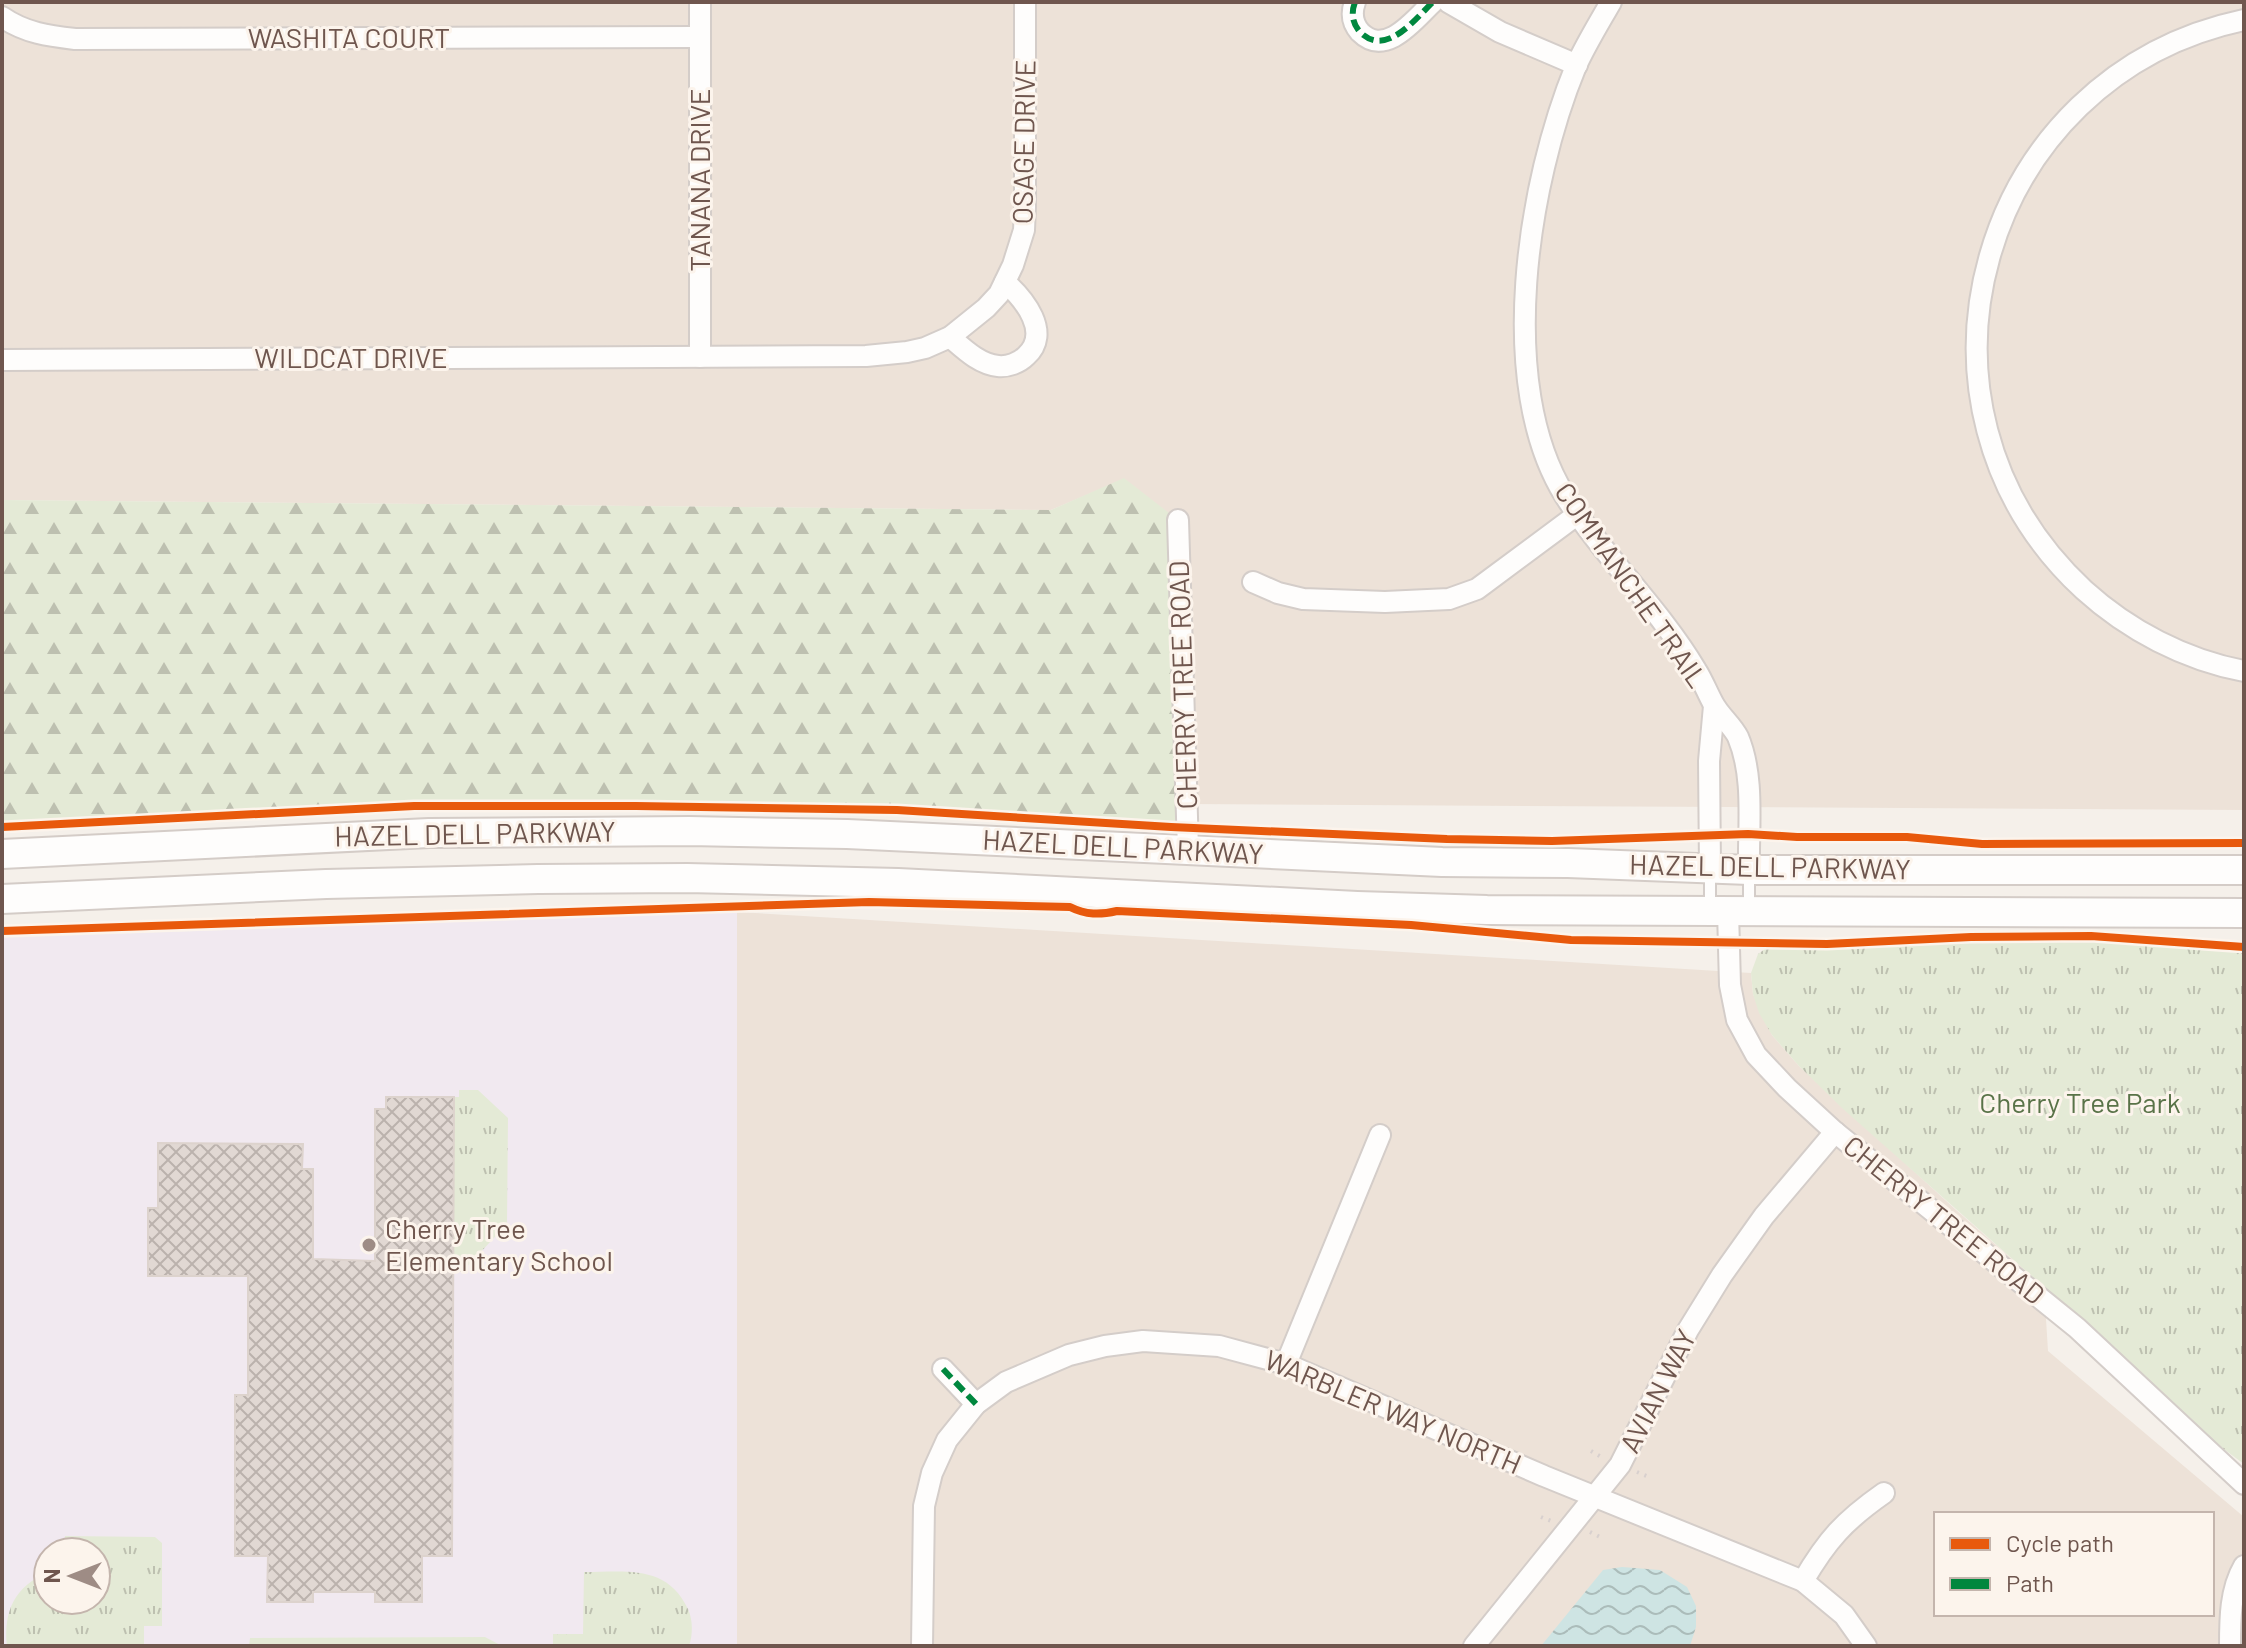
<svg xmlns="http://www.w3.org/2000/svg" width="2246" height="1648" font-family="Barlow,sans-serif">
  <defs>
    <pattern id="forest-firs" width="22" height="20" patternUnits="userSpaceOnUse" patternTransform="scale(2)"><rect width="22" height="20" fill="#e4ead6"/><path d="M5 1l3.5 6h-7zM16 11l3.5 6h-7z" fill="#bdc0b0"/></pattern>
    <pattern id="park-tufts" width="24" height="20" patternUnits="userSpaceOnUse" patternTransform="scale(2)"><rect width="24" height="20" fill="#e4ead6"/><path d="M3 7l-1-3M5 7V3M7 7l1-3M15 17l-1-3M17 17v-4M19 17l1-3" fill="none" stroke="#bdc0b0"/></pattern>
    <pattern id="water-waves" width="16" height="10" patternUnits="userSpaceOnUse" patternTransform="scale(2)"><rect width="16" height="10" fill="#cee4e3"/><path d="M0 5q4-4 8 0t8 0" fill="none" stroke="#abbcba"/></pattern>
    <pattern id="building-cross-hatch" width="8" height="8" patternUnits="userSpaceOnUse" patternTransform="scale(2)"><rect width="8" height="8" fill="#e1d8d3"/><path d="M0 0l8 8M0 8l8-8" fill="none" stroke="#bbb2ad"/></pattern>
  </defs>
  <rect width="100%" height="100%" fill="#f5f0ea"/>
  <g fill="#ede2d8" fill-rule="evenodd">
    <path d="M2,2H2244V810L1186,804L1124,479L1051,510L2,500Z"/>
    <path d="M737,912L1751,973L1753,994L1772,1035L1799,1066L1955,1209L2044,1287L2048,1351L2244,1517V1646H737ZM1936,1514H2212V1614H1936Z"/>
  </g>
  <path fill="#f1e9f0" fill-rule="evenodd" d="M737,912V1646H2V938ZM48,1552H96V1600H48Z"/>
  <path fill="#e4ead6" d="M485,1637L502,1646H249L250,1638Z"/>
  <path fill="url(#forest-firs)" d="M1124,478L1178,520L1187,828L897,810L636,806H414L2,827V500L1051,510Z"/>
  <g fill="url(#park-tufts)">
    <path d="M2086,941L2244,952V1464L2202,1433L2044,1287L1842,1108L1799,1066L1772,1035L1759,1013L1753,994L1751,973L1758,954L1768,947L1833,949L1957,943Z"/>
    <path d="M459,1090H478L508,1118L507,1224L462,1272L453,1271L454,1097H459Z"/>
    <path d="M65,1536L155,1537L162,1543V1626H144V1646H7C3,1612 15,1585 48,1573V1600H96V1552H65Z"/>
    <path d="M584,1572C626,1572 667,1564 688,1609C693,1620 693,1635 689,1646H553V1634H583Z"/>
  </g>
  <path fill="url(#water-waves)" d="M1622,1567L1660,1570L1687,1587L1696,1606V1627L1690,1646H1541L1603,1570Z"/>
  <path fill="url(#building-cross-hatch)" stroke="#ddd3cd" stroke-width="2" d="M386,1097H454L452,1556H422V1602H375V1592H313V1602H267L268,1556H235V1395H248V1276H148V1208H158V1143L303,1144L302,1169H313V1259L375,1261V1109H386Z"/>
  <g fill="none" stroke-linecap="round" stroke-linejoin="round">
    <defs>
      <g id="lane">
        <path d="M1710,869V909"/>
        <path d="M1749,870V910"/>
      </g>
      <g id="street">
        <path d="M700,2V357"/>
        <path d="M1355,2C1351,13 1352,23 1360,32C1386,58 1415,19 1433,2"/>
        <path d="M1448,2L1500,32L1577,65"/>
        <path d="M1611,2C1599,23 1586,44 1576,66C1528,182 1495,384 1565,496C1604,557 1659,608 1696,670C1703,681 1707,692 1713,703C1719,715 1732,725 1738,737C1755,777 1748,828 1749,870"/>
        <path d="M2,17C25,33 49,36 75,39L700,37"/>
        <path d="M2244,20C1979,76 1884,405 2084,590C2128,630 2185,660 2244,671"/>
        <path d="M950,337C964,349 979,364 998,366C1008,367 1019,363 1026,356C1052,333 1024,299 1005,282"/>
        <path d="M2,360L866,356L907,352L925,348L950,337L986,308L999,294L1013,265L1024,230L1025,207V2"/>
        <path d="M1178,520L1188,850"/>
        <path d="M1253,582L1278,593L1303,599L1385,602L1449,599L1477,589L1578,514"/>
        <path d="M1710,867L1709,761L1714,706"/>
        <path d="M1728,911L1730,985L1737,1020L1756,1055L1787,1088L1835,1132L2077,1328L2244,1484"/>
        <path d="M1286,1364L1380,1135"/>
        <path d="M943,1369L976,1404"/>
        <path d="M1803,1581C1827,1540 1844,1521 1884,1493"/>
        <path d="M922,1646L924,1506L932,1473L947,1440L976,1404L1006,1382L1069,1355L1105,1346L1143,1341L1219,1346L1286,1364L1544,1476L1803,1581L1844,1615L1866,1646"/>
        <path d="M1474,1646L1620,1465L1688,1330L1722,1275L1764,1216L1835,1132"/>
        <path d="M2230,1646C2230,1619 2230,1590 2244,1566"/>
      </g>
      <g id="secondary">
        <path d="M2,854L429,833L689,831L847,834L1442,862L1568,863L1749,870H2244"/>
        <path d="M2,899L326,884L538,879L687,878L898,883L1357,906L1487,910L2244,913"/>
      </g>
    </defs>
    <use href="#lane" stroke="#d4cdc9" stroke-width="14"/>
    <use href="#street" stroke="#d4cdc9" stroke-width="24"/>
    <use href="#secondary" stroke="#d4ccc7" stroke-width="32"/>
    <g stroke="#d8d0ce" stroke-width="4" stroke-dasharray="2 6" stroke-linecap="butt">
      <path d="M1591,1451L1603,1458"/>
      <path d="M1637,1472L1649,1477"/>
      <path d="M1541,1517L1551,1521"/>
      <path d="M1590,1532L1602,1538"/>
    </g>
    <use href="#lane" stroke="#fefdfc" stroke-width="10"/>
    <use href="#street" stroke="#fefdfc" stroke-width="20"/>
    <use href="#secondary" stroke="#fefdfc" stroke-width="28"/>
    <g stroke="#00873e" stroke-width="6" stroke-dasharray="12 6" stroke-linecap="butt">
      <path d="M1355,2C1351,13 1352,23 1360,32C1386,58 1415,19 1433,2"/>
      <path d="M943,1369L976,1404"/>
    </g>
    <defs>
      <g id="cycleway">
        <path d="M2,827L414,806H636L897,810L1171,827L1447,839L1552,841L1748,834L1797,837H1907L1982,844L2244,843"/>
        <path d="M2,931L869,902L1070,907C1086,915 1100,915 1117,911L1411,925L1571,940L1827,944L1971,937L2091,936L2244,947"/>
      </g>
    </defs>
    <use href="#cycleway" stroke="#fcf4ec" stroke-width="13"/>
    <use href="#cycleway" stroke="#e8590c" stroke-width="8"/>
  </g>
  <circle fill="#9e8c85" stroke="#fcf4ec" stroke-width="3" cx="369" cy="1245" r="8"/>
  <g text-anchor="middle" stroke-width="6" stroke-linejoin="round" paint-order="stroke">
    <g font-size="28" fill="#6f564e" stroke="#fcf4ec">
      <text x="349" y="48">WASHITA COURT</text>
      <text transform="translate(1024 142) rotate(-89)" y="10">OSAGE DRIVE</text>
      <text transform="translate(700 180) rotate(-90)" y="10">TANANA DRIVE</text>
      <text x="351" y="368">WILDCAT DRIVE</text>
      <text transform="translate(1631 585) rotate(55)" y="10">COMMANCHE TRAIL</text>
      <text transform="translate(1183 685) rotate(-92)" y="10">CHERRY TREE ROAD</text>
      <text transform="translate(475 834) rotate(-1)" y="10">HAZEL DELL PARKWAY</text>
      <text transform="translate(1123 847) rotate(3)" y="10">HAZEL DELL PARKWAY</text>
      <text transform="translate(1770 867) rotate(1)" y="10">HAZEL DELL PARKWAY</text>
      <text transform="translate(1944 1220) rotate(39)" y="10">CHERRY TREE ROAD</text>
      <text transform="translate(1658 1391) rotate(-63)" y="10">AVIAN WAY</text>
      <text transform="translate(1393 1412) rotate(23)" y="10">WARBLER WAY NORTH</text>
    </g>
    <g font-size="28" fill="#597348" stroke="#fcf4ec">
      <text x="2080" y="1113">Cherry Tree Park</text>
    </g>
    <g font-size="28" fill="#6f564e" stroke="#fcf4ec" text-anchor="start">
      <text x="385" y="1239">Cherry Tree<tspan x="385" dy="32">Elementary School</tspan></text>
    </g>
  </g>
  <rect width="2246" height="1648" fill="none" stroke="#6f564e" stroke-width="8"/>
  <rect x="1934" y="1512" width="280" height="104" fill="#fcf4ec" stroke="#c4b5ad" stroke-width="2"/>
  <rect x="1950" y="1538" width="40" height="12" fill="#e8590c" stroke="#c4b5ad" stroke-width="2"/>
  <text x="2006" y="1552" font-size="24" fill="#6f564e">Cycle path</text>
  <rect x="1950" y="1578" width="40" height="12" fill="#00873e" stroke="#c4b5ad" stroke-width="2"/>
  <text x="2006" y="1592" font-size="24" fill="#6f564e">Path</text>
  <g transform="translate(72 1576) rotate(270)"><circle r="38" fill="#fcf4ec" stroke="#c4b5ad" stroke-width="2"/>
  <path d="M0-6L14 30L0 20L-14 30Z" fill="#9e8c85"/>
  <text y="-12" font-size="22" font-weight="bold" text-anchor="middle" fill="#6f564e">N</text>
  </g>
</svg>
